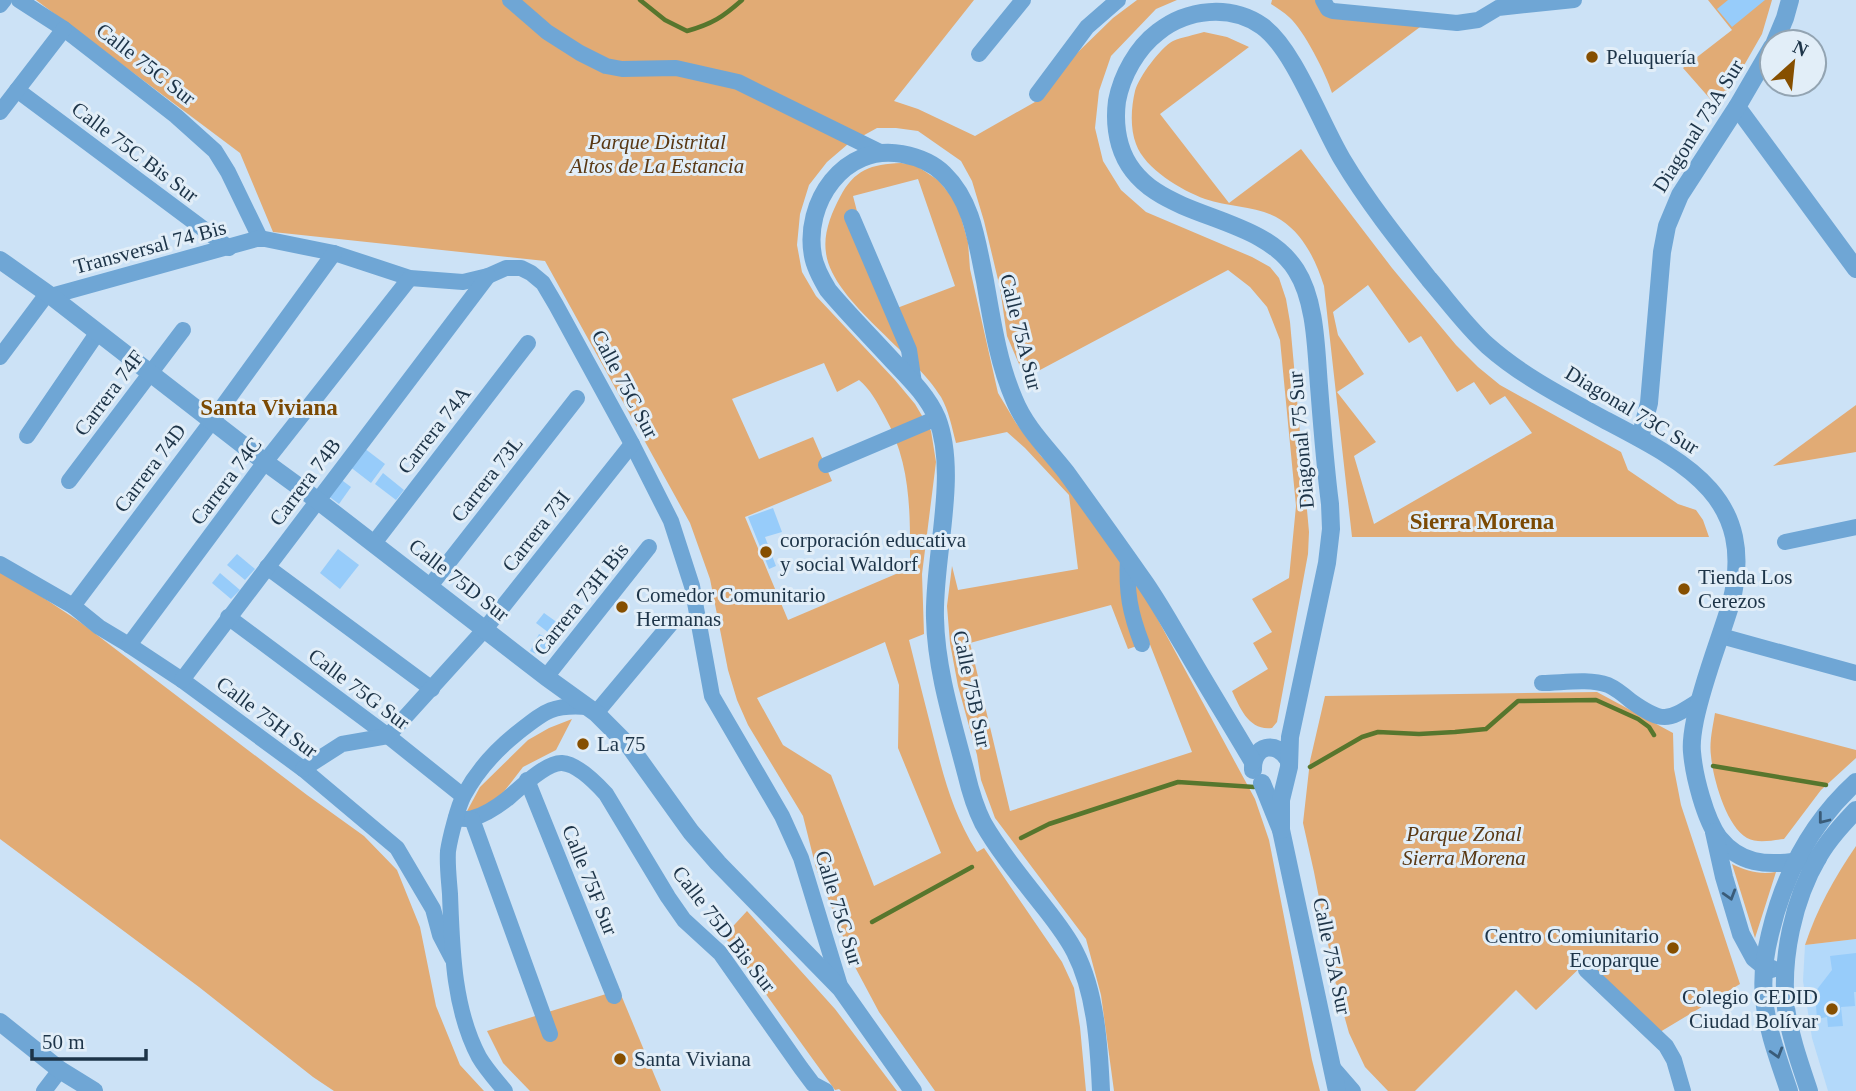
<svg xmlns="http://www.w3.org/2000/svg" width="1856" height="1091" font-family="Georgia,serif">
  <rect width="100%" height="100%" fill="#cce2f6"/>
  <path fill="#b3d9fa" d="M1856,939V1091H1828L1812,1038L1803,981L1805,945Z"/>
  <g fill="#e1ab75" fill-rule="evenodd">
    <path d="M36,0H974L894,101L918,109L975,136L1042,98L1076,54L1113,18L1137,0H1177L1156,9L1111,56L1099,91L1095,128L1103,161L1121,190L1146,212L1252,257L1270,267L1279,278L1286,299L1290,322L1309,532L1308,554L1277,722L1272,728C1249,731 1240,708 1232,691L1268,669L1253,643L1272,632L1252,599L1289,578L1296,506L1280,340L1267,307L1250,287L1228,270L1025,378L1007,336L1000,288L984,221L972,181L961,161L918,131L896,128H877L848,144L827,162L809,185L800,214L797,245L802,272L816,296L895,380L915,404L931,431L936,462L922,574L924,634L909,640C917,672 925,704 933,735C944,778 953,814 977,852L984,848L1062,962L1074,988L1080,1027L1086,1091H935L879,1012L855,967L816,868L803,816L748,725L737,700L728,670L710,579L690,523L545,261L273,232L240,153ZM824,363L837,392L859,380C870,389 877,402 884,415C912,465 910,513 910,568L788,620L745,517L832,481L813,437L759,459L732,399ZM885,642L899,685L898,748L941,853L874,886L831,775L783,745L757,698Z"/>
    <path d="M1272,0H1330L1328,14L1424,24L1332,93C1326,74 1304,30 1289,17C1284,12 1277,8 1271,4Z"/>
    <path d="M1708,0H1772L1762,34L1719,109L1683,68L1732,30Z"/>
    <path d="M1204,32L1227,37L1249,47L1160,114L1229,203L1301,149L1392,268L1456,345L1478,367L1500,385L1621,452L1628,470L1678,504L1696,510L1703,520L1709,537H1352L1324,286C1316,261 1304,235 1281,220C1258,205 1231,208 1205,199C1181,190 1145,169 1136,144C1130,128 1131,108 1135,91C1139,77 1160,48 1173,41C1182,37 1195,35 1204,32ZM1368,285L1409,343L1421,336L1457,392L1474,382L1490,405L1505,396L1532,433L1374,524L1354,456L1376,442L1337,392L1364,374L1338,335L1333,312Z"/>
    <path d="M901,163L915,165L938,180L952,197L959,210L968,242L970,269L998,393L1016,423L1041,456L1067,481L1143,592L1255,799L1269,840L1312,1060L1320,1091H1114L1101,995L1086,939L995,818L981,780L977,755L958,686L950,643L947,606L952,566L958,590L1078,569L1069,495L1025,448L1007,432L956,443C952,428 949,411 941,397C915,353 832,301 826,253C823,234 831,214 840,197C854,170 871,164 901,163ZM918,179L955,286L897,308L864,238L853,196ZM1111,605L1128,649L1149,642L1192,752L1010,811L970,643Z"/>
    <path d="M1856,405V452L1773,466Z"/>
    <path d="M0,569L80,622L307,795L364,836L397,870L420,927L436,1006L460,1065L484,1091H334L313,1077L199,987L0,839Z"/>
    <path d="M1597,692L1673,733L1674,769L1681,805L1740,984L1660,1032L1586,962L1536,1010L1516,990L1415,1091H1388L1365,1067L1349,1033L1337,990L1314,872L1303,823L1310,761L1325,696Z"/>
    <path d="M1715,713L1856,750V758L1821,790L1784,839C1773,840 1758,844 1747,838C1726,826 1713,778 1711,756C1709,742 1713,726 1715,713Z"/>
    <path d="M572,719L556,750L523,767L496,802L466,813L480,787L528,740L549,728Z"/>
    <path d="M1856,846V939L1805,945C1817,909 1834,878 1856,846Z"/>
    <path d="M1732,864C1747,871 1759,875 1776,872L1755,938Z"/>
    <path d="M747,911L835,1009L897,1091H841L839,1089L835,1090L724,936Z"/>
    <path d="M619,990L661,1091H530L503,1063L487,1031Z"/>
  </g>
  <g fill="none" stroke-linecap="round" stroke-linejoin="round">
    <g stroke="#57762d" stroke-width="4.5">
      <path d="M640,0L665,20L687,31C712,24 723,17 742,0"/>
      <path d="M1713,766L1826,785"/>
      <path d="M1310,767L1362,737L1378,732L1419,734L1455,732L1486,729L1518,701L1596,700L1638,719L1649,727L1654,735"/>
      <path d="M1021,838L1049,824L1178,782L1254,787"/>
      <path d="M872,922L972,867"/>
    </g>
  </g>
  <g fill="#97ccfa">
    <path d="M1728,0H1765L1732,27L1717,9Z"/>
    <path d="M364,448L385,464L371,483L349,466Z"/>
    <path d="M383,473L404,490L396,500L375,484Z"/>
    <path d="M339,478L351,487L339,504L327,495Z"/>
    <path d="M773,508L782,532L765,537L776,566L769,569L748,517Z"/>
    <path d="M338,549L359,565L340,589L320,573Z"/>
    <path d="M237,554L255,569L245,580L227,565Z"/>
    <path d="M220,573L240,590L231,599L212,583Z"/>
    <path d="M544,613L565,628L557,639L536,623Z"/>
    <path d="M539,634L551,640L542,657L530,651Z"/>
    <path d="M1856,953V992H1854L1855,1006L1841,1007L1843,1026L1828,1027L1827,1017L1817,1019L1815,992L1832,970L1830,956Z"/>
  </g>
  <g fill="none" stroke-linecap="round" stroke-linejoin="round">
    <g stroke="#6fa6d5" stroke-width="16">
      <path d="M19,0L64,29L176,116L215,151L228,172L260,238"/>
      <path d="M510,0L547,32L580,53L606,66L622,69L676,68L738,82L882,153"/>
      <path d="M1323,0L1328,9L1333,11L1457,23L1478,20L1498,8L1574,0"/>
      <path d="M0,5L4,0"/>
      <path d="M979,54L1023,0"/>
      <path d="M17,90L229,248"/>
      <path d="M1037,94L1087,27L1118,0"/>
      <path d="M0,112L64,29"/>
      <path d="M852,217L909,350L914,383"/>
      <path d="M51,296L260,238L334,253L410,278L463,282L488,276L506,268H521L531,273L543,283L556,305L632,444L671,521L692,586L712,696L782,816L801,858L841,989"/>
      <path d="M0,357L47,294"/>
      <path d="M27,436L98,332"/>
      <path d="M826,465L937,418"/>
      <path d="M69,481L183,330"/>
      <path d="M1785,542L1856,527"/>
      <path d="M374,543L528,343"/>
      <path d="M1128,558C1126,592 1130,613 1142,644"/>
      <path d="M0,564L73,606L99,627L129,645L182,680L303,769L397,848L433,909L440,935L452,958"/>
      <path d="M267,567L432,689"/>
      <path d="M430,586L577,398"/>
      <path d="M73,606L212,421L334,253"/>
      <path d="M228,617L388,736L463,796"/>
      <path d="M1721,636L1856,673"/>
      <path d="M129,645L265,462L410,278"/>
      <path d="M546,677L649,547"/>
      <path d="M182,680L488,276"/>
      <path d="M1542,683C1562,683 1588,678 1608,685C1617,689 1624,695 1631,701C1665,725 1668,720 1700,700"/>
      <path d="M596,713L673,621"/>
      <path d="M303,769L342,744L388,736L485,629L632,444"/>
      <path d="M527,780L614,996"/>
      <path d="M456,818C462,819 468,820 473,818C484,815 498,806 507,799C519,789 546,762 562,763C577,764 596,783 606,794L668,897L684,920L720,953L801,1068L813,1084L826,1091"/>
      <path d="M472,819L550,1034"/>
      <path d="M1586,970L1666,1046L1674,1060L1683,1091"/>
      <path d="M1333,1068L1353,1091"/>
      <path d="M44,1091L60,1070"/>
      <path d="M505,1091C496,1080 486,1069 479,1057C453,1008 452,948 450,894C449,880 447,865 448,851C450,838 458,806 464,795C477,771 495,751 516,734C544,712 551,704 588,707"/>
    </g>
    <g stroke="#6fa6d5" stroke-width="18">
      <path d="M1775,42L1785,18L1790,0"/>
      <path d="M1737,107L1856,269"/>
      <path d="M0,260L51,296L265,462L317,500L546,677L596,713L630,747L691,832L718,863L841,989L913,1091"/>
      <path d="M1640,438L1649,403L1662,252L1667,226L1680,195L1737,107L1772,47"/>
      <path d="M1253,770C1252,745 1277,739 1289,761"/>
      <path d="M1262,783L1281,830L1337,1091"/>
      <path d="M1281,830V800L1289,767L1290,737L1327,563L1331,529L1330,504C1325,465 1322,425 1319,386C1316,350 1316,301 1296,270C1256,207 1143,223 1120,145C1116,131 1115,116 1117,101C1122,75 1137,48 1158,32C1187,9 1230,4 1262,26C1294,49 1320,122 1342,159C1367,201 1398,240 1429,279C1448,301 1466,326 1488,346C1523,377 1567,399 1607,421C1687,463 1757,498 1731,603C1719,642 1703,681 1695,720C1693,730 1691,742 1692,752C1694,776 1705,819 1719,838C1728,849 1741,858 1754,861C1775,866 1797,861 1818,858"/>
      <path d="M1714,832L1724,877L1741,934L1754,958L1765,967L1772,969"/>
      <path d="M0,1022L60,1070L94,1091"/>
      <path d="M1101,1091C1099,1046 1096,993 1075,952C1067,936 1056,922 1045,908C1024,881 1000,853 983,823C975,807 970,790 966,773C953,723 936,670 935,618C933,558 959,475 937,418C927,395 909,378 892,360C871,337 848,314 828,290C822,280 815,268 813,256C803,203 844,143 902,154C918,157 932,162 944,174C973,202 977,244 985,281C992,321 998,362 1014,399C1025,427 1048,449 1066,472C1092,508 1118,544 1143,580C1158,601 1171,625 1185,648C1207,686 1230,723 1253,762"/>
      <path d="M1789,1091C1779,1061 1767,1030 1764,998C1762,977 1765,954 1770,934C1784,875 1811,823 1856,782"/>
      <path d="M1809,1091C1800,1064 1790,1036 1786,1008C1781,958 1793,900 1819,856C1829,839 1842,825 1856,810"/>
    </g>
  </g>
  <defs><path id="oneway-chevron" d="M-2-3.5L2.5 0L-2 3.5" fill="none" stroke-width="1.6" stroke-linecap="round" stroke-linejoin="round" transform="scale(1.75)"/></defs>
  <g stroke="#3a5c79">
    <use href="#oneway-chevron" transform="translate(1823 819) rotate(128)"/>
    <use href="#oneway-chevron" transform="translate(1730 895) rotate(73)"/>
    <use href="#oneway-chevron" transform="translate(1777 1053) rotate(73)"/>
  </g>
  <g fill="#864f00" stroke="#e2eef8" stroke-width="2.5">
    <circle cx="1592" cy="57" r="7"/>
    <circle cx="766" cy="552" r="7"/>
    <circle cx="1684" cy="589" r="7"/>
    <circle cx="622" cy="607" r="7"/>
    <circle cx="583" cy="744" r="7"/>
    <circle cx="1673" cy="948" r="7"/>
    <circle cx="1832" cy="1009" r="7"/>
    <circle cx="620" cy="1059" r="7"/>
  </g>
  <g text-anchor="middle" stroke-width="6" stroke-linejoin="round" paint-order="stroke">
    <g font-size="21" fill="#1d3448" stroke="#e2eef8" text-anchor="start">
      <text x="1606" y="64">Peluquería</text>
      <text x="780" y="547">corporación educativa<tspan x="780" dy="24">y social Waldorf</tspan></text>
      <text x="1698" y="584">Tienda Los<tspan x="1698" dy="24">Cerezos</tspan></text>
      <text x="636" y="602">Comedor Comunitario<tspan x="636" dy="24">Hermanas</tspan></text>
      <text x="597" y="751">La 75</text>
      <text x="1659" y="943" text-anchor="end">Centro Comiunitario<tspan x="1659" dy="24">Ecoparque</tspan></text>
      <text x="1818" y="1004" text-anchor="end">Colegio CEDID<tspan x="1818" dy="24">Ciudad Bolívar</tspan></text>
      <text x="634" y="1066">Santa Viviana</text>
    </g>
    <g font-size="21" fill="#1d3448" stroke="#e2eef8">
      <text transform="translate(146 64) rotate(38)" y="7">Calle 75C Sur</text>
      <text transform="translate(1698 126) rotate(-58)" y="7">Diagonal 73A Sur</text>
      <text transform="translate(135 152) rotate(37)" y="7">Calle 75C Bis Sur</text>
      <text transform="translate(150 247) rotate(-15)" y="7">Transversal 74 Bis</text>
      <text transform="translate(1021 332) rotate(76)" y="7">Calle 75A Sur</text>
      <text transform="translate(625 384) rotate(62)" y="7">Calle 75C Sur</text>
      <text transform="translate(109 393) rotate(-53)" y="7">Carrera 74F</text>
      <text transform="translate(1632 410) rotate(31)" y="7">Diagonal 73C Sur</text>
      <text transform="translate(434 430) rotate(-52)" y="7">Carrera 74A</text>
      <text transform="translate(1301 440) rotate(-95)" y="7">Diagonal 75 Sur</text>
      <text transform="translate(150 468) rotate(-53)" y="7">Carrera 74D</text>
      <text transform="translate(487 479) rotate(-52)" y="7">Carrera 73L</text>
      <text transform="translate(226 481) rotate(-53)" y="7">Carrera 74C</text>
      <text transform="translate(305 482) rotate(-53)" y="7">Carrera 74B</text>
      <text transform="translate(536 531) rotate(-52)" y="7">Carrera 73I</text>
      <text transform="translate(459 580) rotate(38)" y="7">Calle 75D Sur</text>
      <text transform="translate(581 599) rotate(-51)" y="7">Carrera 73H Bis</text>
      <text transform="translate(359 689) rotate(37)" y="7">Calle 75G Sur</text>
      <text transform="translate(972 689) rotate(78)" y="7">Calle 75B Sur</text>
      <text transform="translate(267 717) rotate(37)" y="7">Calle 75H Sur</text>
      <text transform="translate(590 880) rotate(68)" y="7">Calle 75F Sur</text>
      <text transform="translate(839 908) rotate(73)" y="7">Calle 75C Sur</text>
      <text transform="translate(724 929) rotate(52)" y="7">Calle 75D Bis Sur</text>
      <text transform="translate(1332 956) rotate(78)" y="7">Calle 75A Sur</text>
    </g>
    <g font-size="21" font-style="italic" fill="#5a3914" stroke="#e2eef8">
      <text x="657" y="149">Parque Distrital<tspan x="657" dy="24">Altos de La Estancia</tspan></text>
      <text x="1464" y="841">Parque Zonal<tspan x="1464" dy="24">Sierra Morena</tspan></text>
    </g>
    <g font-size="23" font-weight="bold" fill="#7b4903" stroke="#e2eef8">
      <text x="269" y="415">Santa Viviana</text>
      <text x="1482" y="529">Sierra Morena</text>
    </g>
  </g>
  <g transform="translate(1793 63) rotate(27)"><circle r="33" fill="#e2eef8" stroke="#93a4b2" stroke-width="2"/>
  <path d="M0-5L12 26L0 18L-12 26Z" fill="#864f00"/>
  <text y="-10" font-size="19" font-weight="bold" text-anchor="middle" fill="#1d3448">N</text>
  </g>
  <path d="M32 1049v10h114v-10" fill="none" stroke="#1d3448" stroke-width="3.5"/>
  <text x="42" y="1049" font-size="21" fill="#1d3448" stroke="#e2eef8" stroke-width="5" paint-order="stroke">50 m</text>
</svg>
